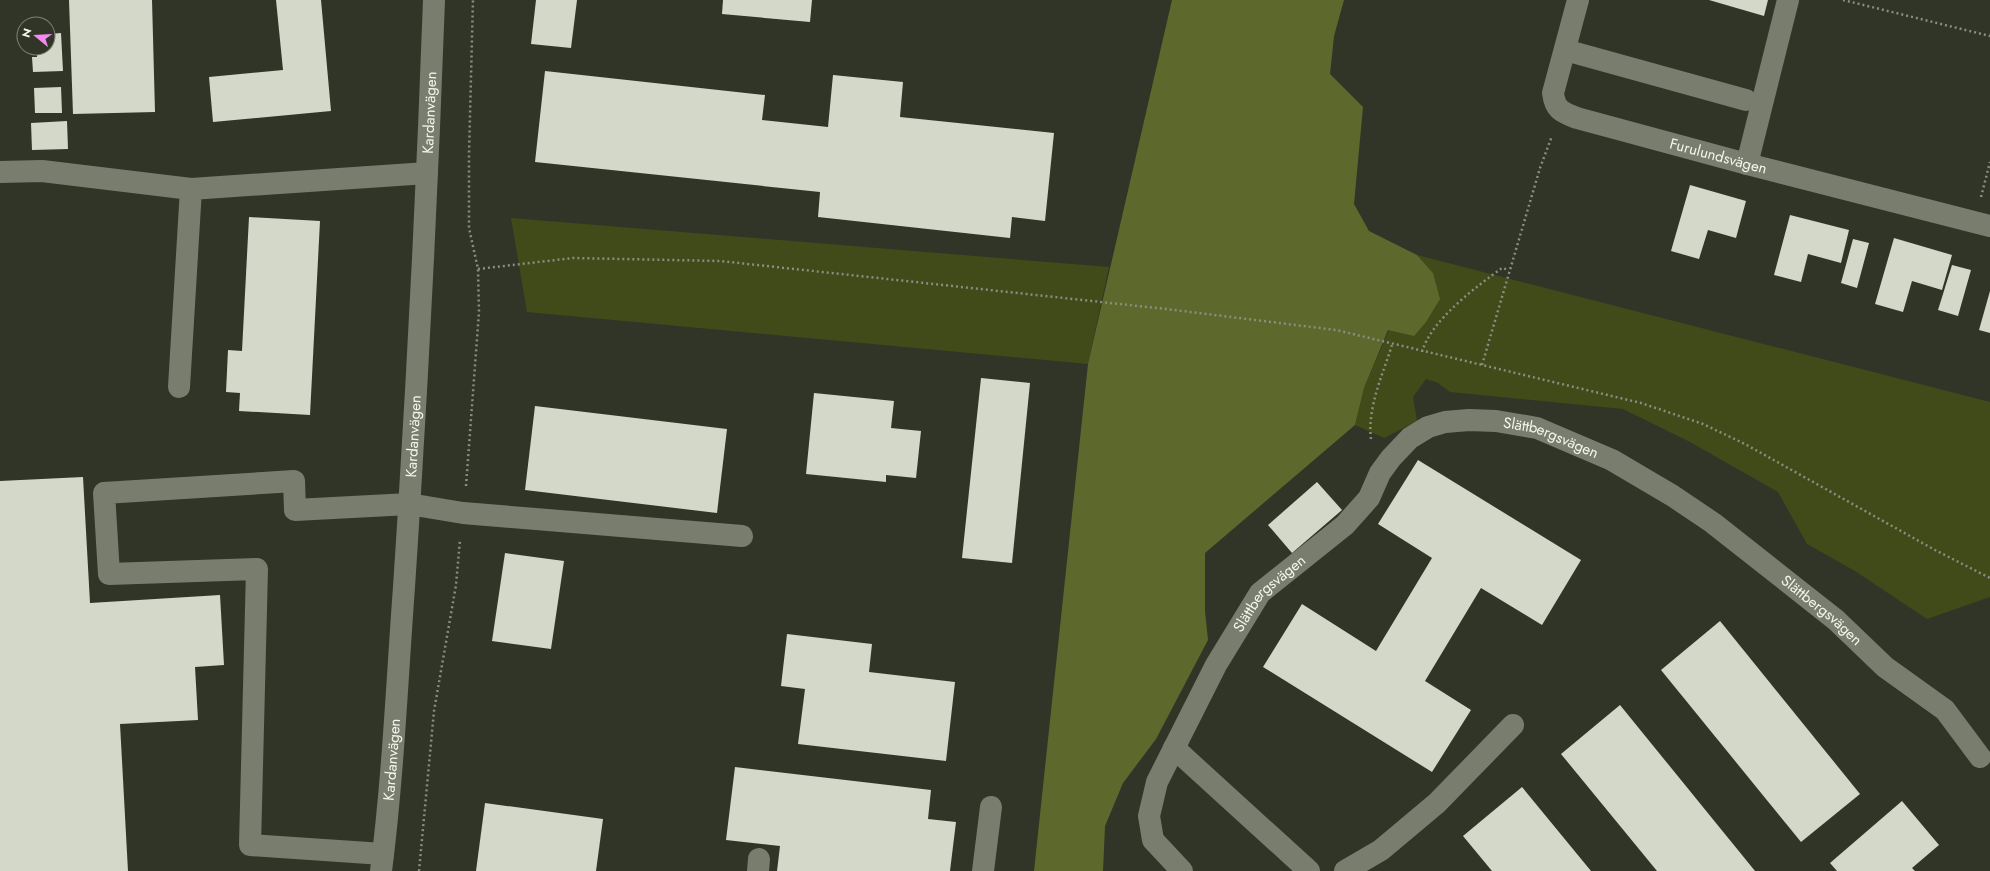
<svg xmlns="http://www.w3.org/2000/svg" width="1990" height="871" font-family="Jost,sans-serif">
  <rect width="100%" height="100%" fill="#313528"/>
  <g fill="#414a19">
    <path d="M511,218L1109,267L1088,364L527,312Z"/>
    <path d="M1417,255L1990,402V597L1927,619L1855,571L1807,544L1778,492L1690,442L1623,409L1450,392L1438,383L1426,379L1413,397L1417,421L1384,438L1355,425L1364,388L1389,330L1433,273Z"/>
  </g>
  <path fill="#5d692c" d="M1172,0H1344L1334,36L1330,74L1363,107L1354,204L1369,231L1417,255L1433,273L1440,299L1426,322L1414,336L1388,330L1364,388L1355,425L1205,553V611L1208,640L1156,739L1123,783L1105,826L1103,871H1034L1088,364Z"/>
  <g fill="#d4d8c8">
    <path d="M69,0H152L155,112L73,114Z"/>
    <path d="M276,0H321L331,111L213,122L209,77L283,70Z"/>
    <path d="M536,0H577L571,48L531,44Z"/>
    <path d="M723,0H812L810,22L722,14Z"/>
    <path d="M1709,0H1768L1764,16Z"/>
    <path d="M61,33L63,71L33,72L32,57H37V48H48V34Z"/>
    <path d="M545,71L765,95L762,120L828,127L833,75L903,82L900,117L1054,133L1045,221L1012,217L1010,238L818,217L820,192L535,162Z"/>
    <path d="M61,87L62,113H35L34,88Z"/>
    <path d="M67,121L68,149L32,150L31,123Z"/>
    <path d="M1690,185L1746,201L1736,238L1708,230L1699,259L1671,251Z"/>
    <path d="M1790,215L1849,230L1841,263L1808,254L1801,282L1774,275Z"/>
    <path d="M249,217L320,221L310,415L239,411L240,393L226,392L228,350L242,351Z"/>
    <path d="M1894,238L1952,255L1942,290L1912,281L1903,312L1875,304Z"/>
    <path d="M1853,239L1869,243L1857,288L1841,283Z"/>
    <path d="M1952,265L1971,270L1958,316L1938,310Z"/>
    <path d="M1990,291V333L1979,330Z"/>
    <path d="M981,378L1030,383L1012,563L962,558Z"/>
    <path d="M814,393L894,401L891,428L921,431L916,478L886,475V482L806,474Z"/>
    <path d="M535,406L727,429L717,513L525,490Z"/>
    <path d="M1418,460L1581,560L1542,625L1481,588L1425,681L1471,710L1432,772L1263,667L1302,604L1376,651L1432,558L1378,524Z"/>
    <path d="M83,477L90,603L220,595L224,665L195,667L198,720L120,724L128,871H0V481Z"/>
    <path d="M1317,482L1342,510L1292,553L1268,525Z"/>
    <path d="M505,553L564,561L551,649L492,641Z"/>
    <path d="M1720,621L1860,794L1801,842L1661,670Z"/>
    <path d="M787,634L872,644L869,672L955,682L946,761L798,744L805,689L781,686Z"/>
    <path d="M1620,705L1755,871H1657L1561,754Z"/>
    <path d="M735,767L931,790L928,819L956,822L950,871H777L780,846L726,840Z"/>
    <path d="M1522,787L1591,871H1492L1463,836Z"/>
    <path d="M1902,801L1939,845L1912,868L1915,871H1837L1830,863Z"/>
    <path d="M485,803L603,819L596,871H476Z"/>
  </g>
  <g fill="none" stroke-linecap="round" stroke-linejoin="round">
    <g stroke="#898d82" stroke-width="2.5" stroke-dasharray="2 3" stroke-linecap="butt">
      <path d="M1843,0L1990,36"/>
      <path d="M1981,197L1990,162"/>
      <path d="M478,269L573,258L720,261L1166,309L1336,330L1641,403L1703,424L1745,444L1935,550L1990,578"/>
      <path d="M1422,352C1431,320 1476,287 1502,268L1509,270"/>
      <path d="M1482,365L1540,168L1552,136"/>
      <path d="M1371,439C1367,408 1383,374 1392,345"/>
      <path d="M466,486L479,312L478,269L469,228V154L473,0"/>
      <path d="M419,871L434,711L456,585L460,540"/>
    </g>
    <g stroke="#797d6e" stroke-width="22">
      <path id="s1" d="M1578,0L1553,93C1555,110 1562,112 1577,118L1747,164L1990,226"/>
      <path d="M1565,50L1746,100"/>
      <path d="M1747,164L1788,0"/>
      <path d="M0,172L42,171L191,189"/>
      <path d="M179,387L191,189L427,173"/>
      <path d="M1174,748L1309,871"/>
      <path d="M383,854L250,845L257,569L109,574L104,493L294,481L295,510L409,504L463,513L742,536"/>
      <path id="s2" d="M381,871C393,777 397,682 404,587C417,391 427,196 434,0"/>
      <path d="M758,871L759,859"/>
      <path d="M983,871L991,807"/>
      <path id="s3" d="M1182,871L1153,840L1149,816L1157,782L1216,665L1260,593L1345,525L1369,498L1380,473L1391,458L1410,438L1428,427L1445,422L1469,420L1496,421L1537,428L1612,460L1673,496L1713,523L1836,620L1885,667L1945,710L1980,757"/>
      <path d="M1345,871L1381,850L1437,803L1513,725"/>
    </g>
  </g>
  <g text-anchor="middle" stroke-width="4" stroke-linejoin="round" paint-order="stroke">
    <g font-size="15" fill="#f3f6ed" stroke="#313528">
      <text dy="5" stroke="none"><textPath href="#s2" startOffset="760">Kardanvägen</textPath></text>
      <text dy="5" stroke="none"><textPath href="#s1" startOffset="280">Furulundsvägen</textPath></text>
      <text dy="5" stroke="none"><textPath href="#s2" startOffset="436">Kardanvägen</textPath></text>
      <text dy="5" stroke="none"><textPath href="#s3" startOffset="683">Slättbergsvägen</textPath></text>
      <text dy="5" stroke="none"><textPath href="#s3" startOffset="323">Slättbergsvägen</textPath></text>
      <text dy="5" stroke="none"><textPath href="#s3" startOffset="1007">Slättbergsvägen</textPath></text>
      <text dy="5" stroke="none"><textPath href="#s2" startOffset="112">Kardanvägen</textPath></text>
    </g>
  </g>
  <g transform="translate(36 36) rotate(288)"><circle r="19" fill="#313528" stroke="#7f8277"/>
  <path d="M0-3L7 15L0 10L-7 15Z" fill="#f489ef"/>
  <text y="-6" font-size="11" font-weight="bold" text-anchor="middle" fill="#f3f6ed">N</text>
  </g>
</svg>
